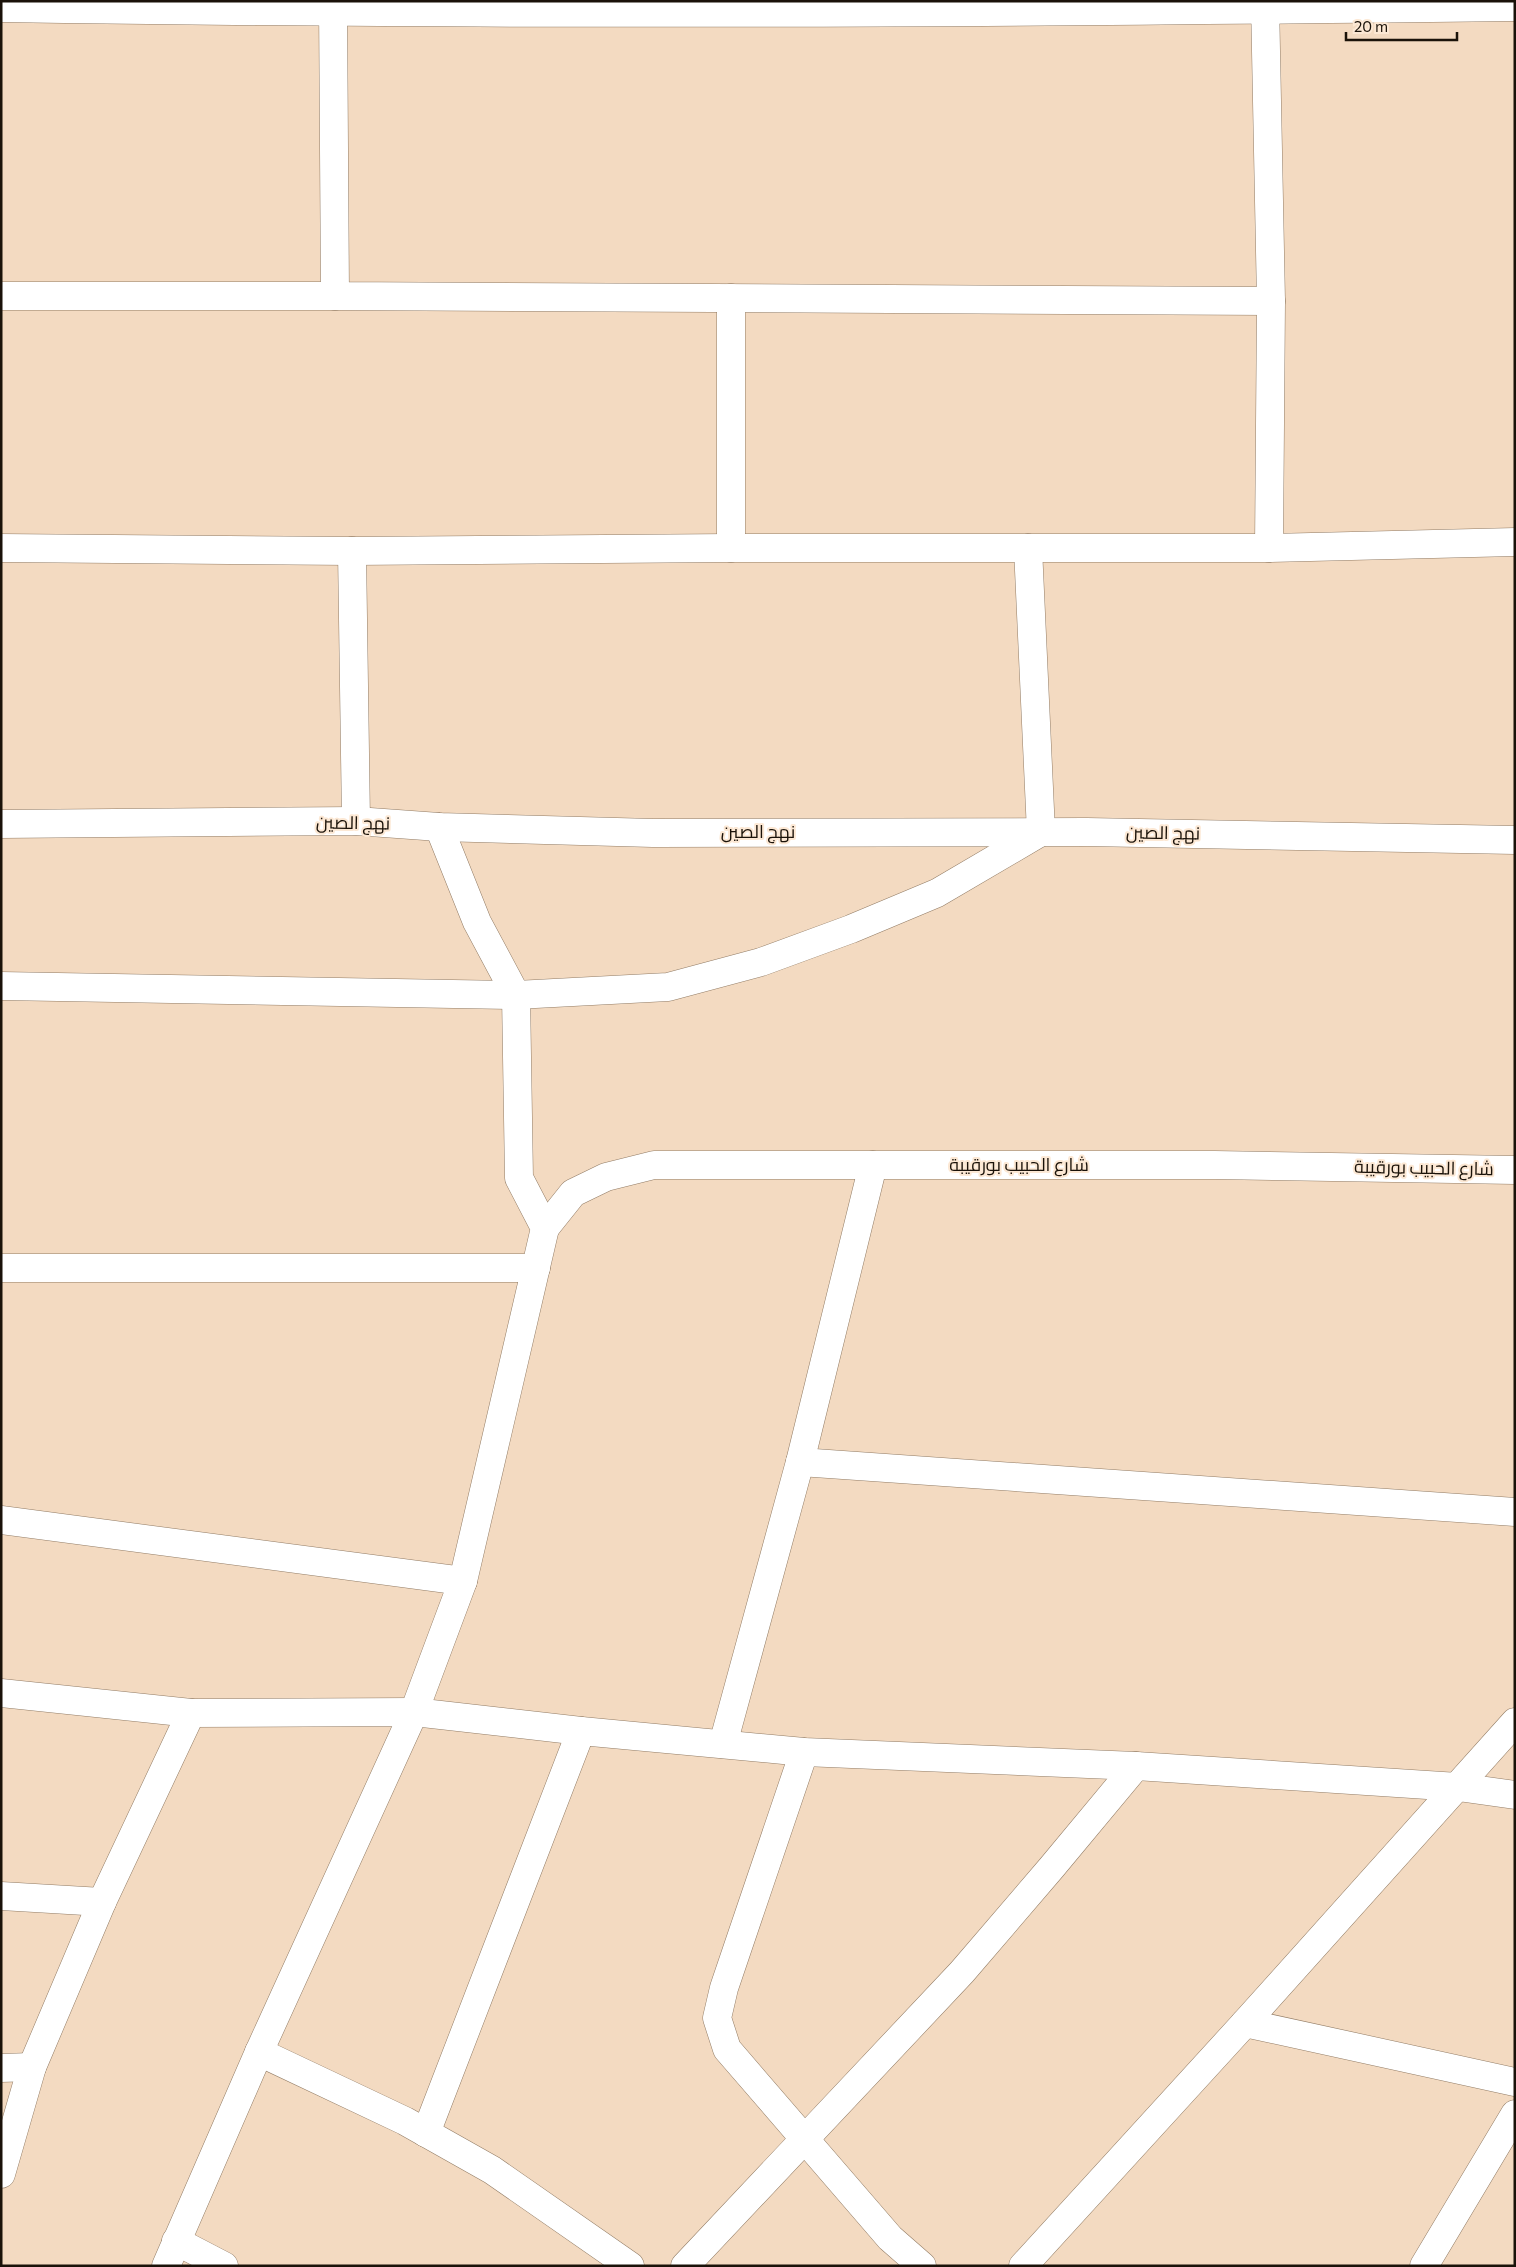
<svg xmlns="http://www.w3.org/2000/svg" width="1516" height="2267" font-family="Commissioner,Cairo,sans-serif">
  <rect width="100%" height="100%" fill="#f3dac1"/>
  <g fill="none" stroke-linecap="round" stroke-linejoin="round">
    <defs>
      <g id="minor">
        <path d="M333,1L335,296L1271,301"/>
        <path d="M1265,1L1271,301L1269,548"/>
        <path d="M1,8C506,16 1010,13 1515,7"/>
        <path d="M1,296H335"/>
        <path d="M731,298V548"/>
        <path d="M1,548L352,551L731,548H1269L1515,542"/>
        <path d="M352,551L356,821"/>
        <path d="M1,824L356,821L439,827L653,833L1087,832L1515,840"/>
        <path d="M1,986L516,995L668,987L761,962L851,929L937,893L1041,832L1028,548"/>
        <path d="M545,1228L573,1193L606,1177L654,1165H1215L1515,1170"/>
        <path d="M1,1268H536"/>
        <path d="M800,1462L1515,1512"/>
        <path d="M1,1520L463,1581"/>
        <path d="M1,1693L191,1713L414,1712L581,1731L804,1752L1136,1766L1458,1787L1515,1795"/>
        <path d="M723,1744L800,1462L873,1165"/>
        <path d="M804,1752L724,1988L717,2018L727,2049L890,2238L922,2266"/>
        <path d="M1,1896L102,1902"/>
        <path d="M1245,2023L1515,2082"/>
        <path d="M259,2052L405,2121L492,2170L630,2266"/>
        <path d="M1,2068L32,2067"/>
        <path d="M426,2133L581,1731"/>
        <path d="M1,2174L32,2067L102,1902L191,1713"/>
        <path d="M176,2241L224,2266"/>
        <path d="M166,2266L259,2052L414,1712L463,1581L545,1228L519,1178L516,995L477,922L439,827"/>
        <path d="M685,2266L962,1972L1052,1867L1136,1766"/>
        <path d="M1023,2266L1245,2023L1515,1722"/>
        <path d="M1424,2266L1515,2114"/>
      </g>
    </defs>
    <use href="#minor" stroke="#927c65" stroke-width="29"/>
    <use href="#minor" stroke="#fff" stroke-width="28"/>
  </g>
  <g text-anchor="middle" stroke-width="4" stroke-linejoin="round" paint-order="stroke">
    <g font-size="18" fill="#1a1209" stroke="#fce8d4">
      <text transform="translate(353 823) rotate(1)" y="6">نهج الصين</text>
      <text x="758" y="838">نهج الصين</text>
      <text transform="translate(1163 833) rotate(1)" y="6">نهج الصين</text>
      <text x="1019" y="1171">شارع الحبيب بورقيبة</text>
      <text transform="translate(1424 1168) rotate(1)" y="6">شارع الحبيب بورقيبة</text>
    </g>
  </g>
  <rect width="1516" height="2267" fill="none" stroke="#1a1209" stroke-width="5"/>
  <path d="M1346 32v8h111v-8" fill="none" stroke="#1a1209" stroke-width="2.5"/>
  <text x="1354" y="32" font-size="15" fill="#1a1209" stroke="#fce8d4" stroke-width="4" paint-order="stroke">20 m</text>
</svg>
